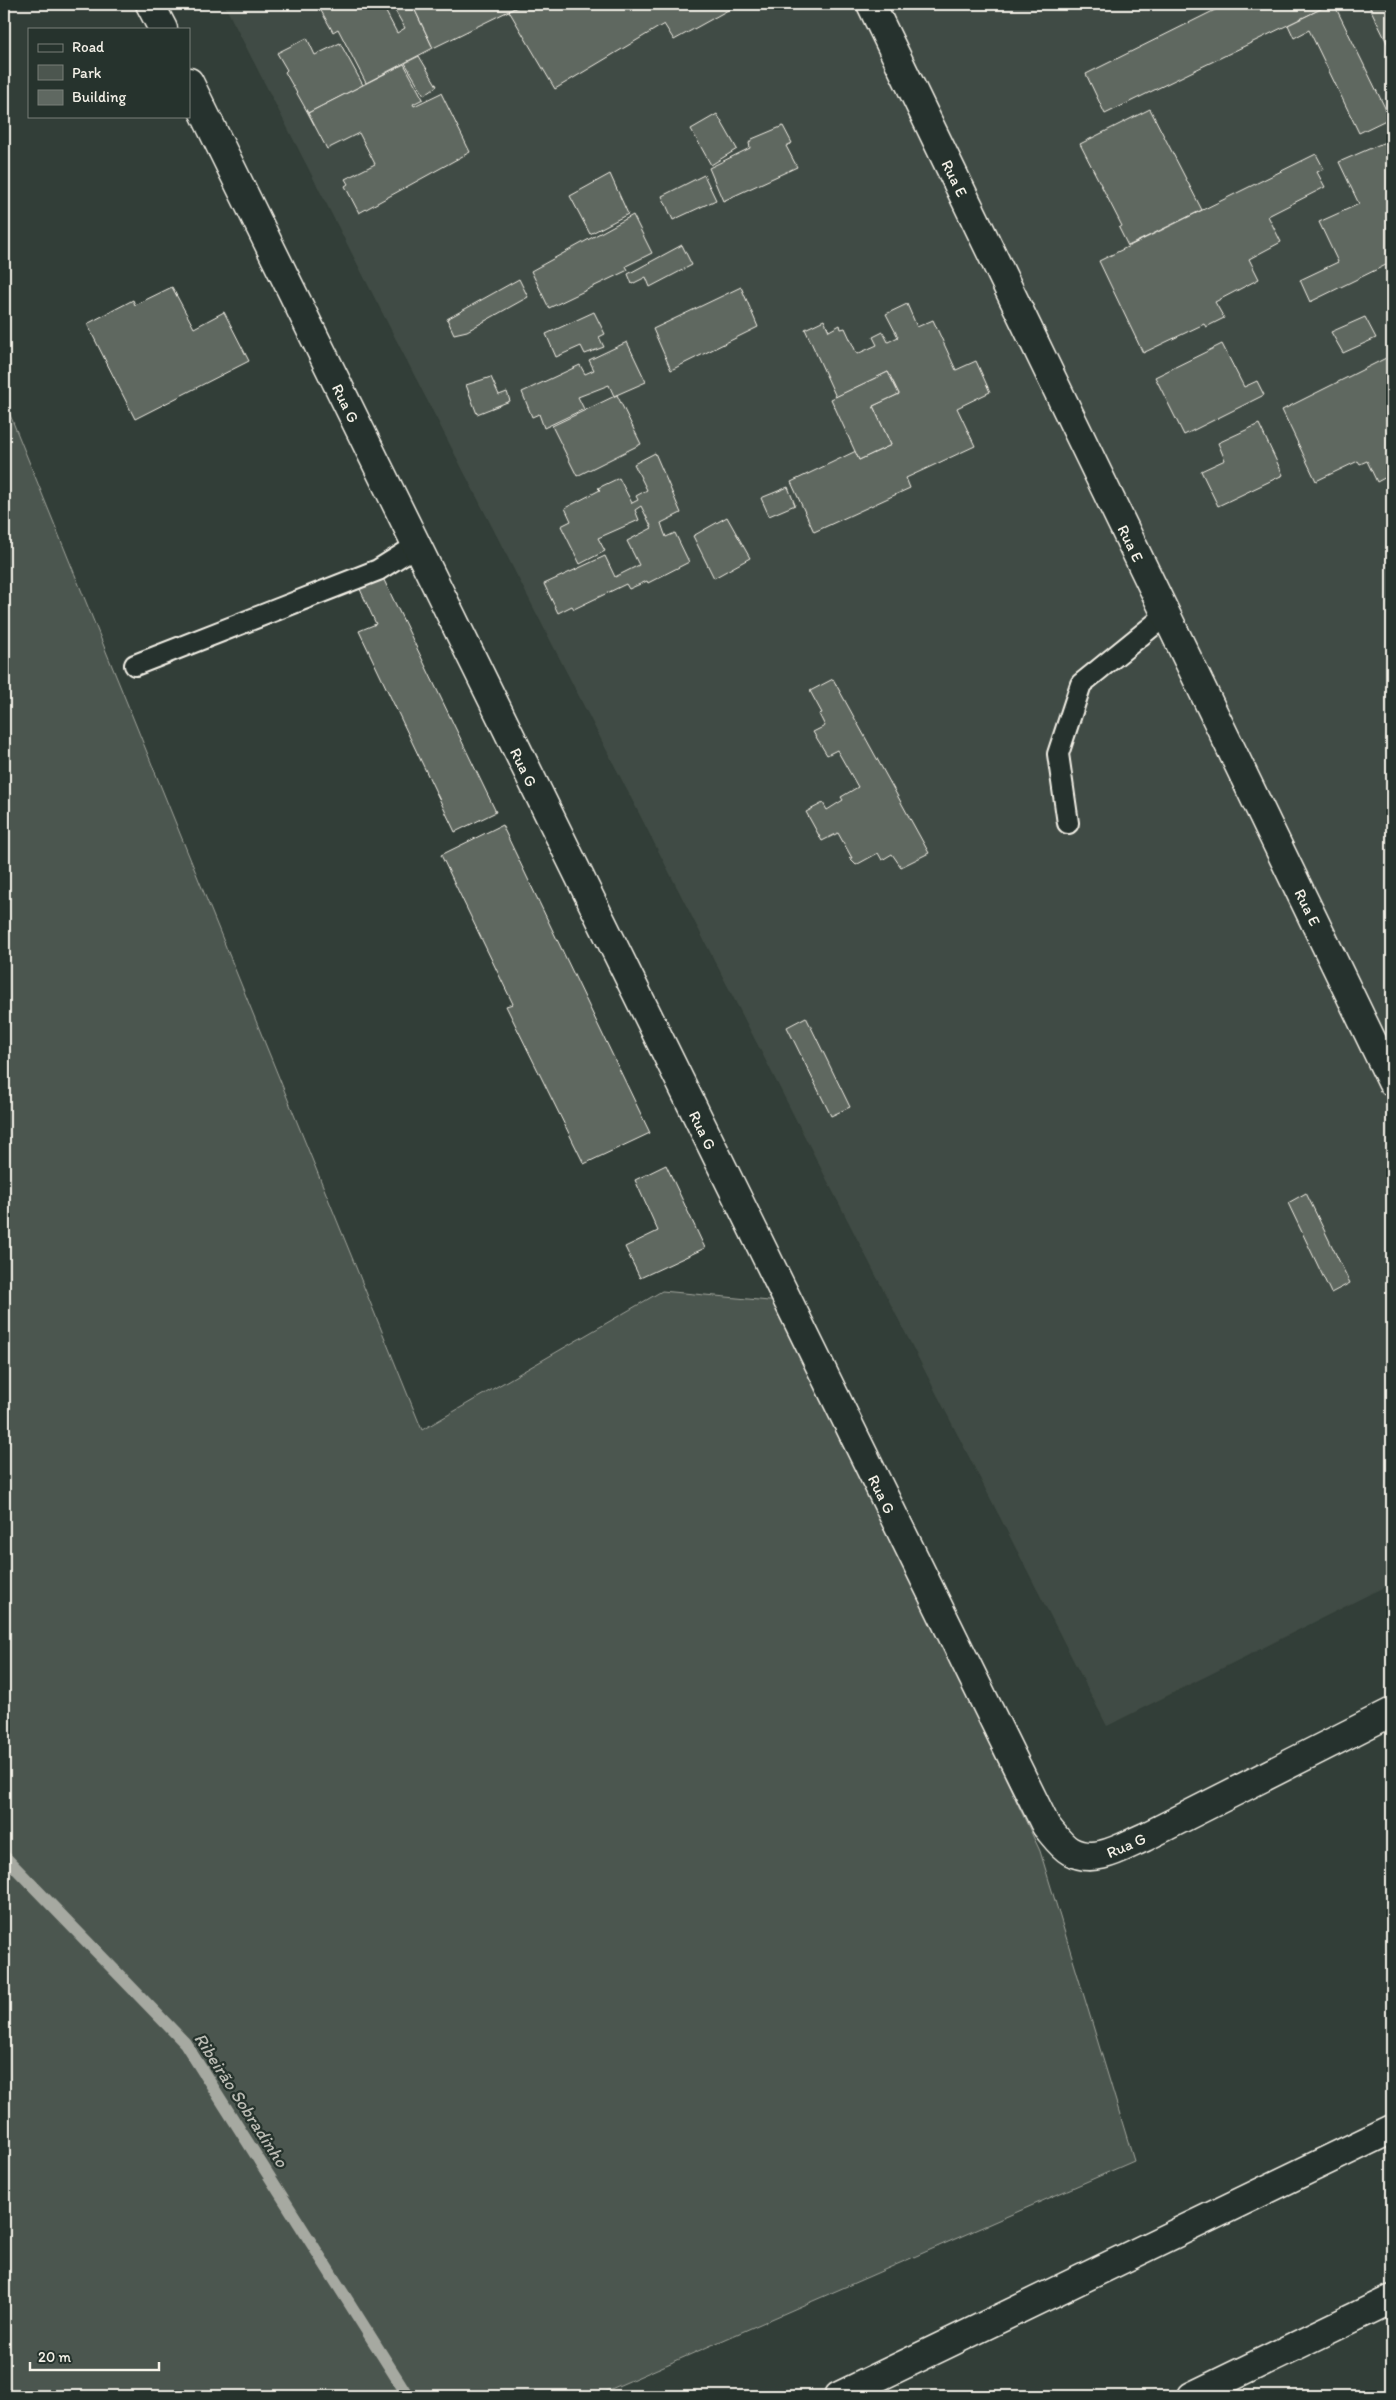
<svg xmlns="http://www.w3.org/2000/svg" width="1396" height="2400" font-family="Itim,sans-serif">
  <rect width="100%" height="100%" fill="#323e38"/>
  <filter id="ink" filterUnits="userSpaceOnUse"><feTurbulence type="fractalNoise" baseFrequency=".02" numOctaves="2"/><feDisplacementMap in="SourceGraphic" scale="10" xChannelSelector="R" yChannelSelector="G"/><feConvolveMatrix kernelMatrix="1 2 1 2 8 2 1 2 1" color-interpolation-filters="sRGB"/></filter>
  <g filter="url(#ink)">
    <path fill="#404b44" d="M224,4H1392V1583L1107,1726Z"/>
    <path fill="#4c564f" stroke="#a0a49c" d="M4,400L422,1430L662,1291L780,1302L1040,1851L1134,2161L595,2396H4Z"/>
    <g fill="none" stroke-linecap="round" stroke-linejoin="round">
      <path stroke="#a6a9a1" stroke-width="12" d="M4,1856L185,2043L408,2396"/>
    </g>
    <g fill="#5f6861" stroke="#f4f1e8" fill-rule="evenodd">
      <path d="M328,4H412L433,48L366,83L338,29L333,32L320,9ZM393,7L405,28L397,33L386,12Z"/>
      <path d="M412,4H523L433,48Z"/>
      <path d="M523,4H739L674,40L664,24L555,89L509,11Z"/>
      <path d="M1222,4H1331L1105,114L1086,74L1223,6Z"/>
      <path d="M1331,4H1334L1390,118L1359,133L1309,30L1294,38L1288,25Z"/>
      <path d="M1368,4H1392V53Z"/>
      <path d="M307,38L315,55L340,43L363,85L308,113L285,72L287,70L277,53Z"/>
      <path d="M419,56L437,86L424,95L405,63Z"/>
      <path d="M404,64L423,99L413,104L414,106L441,93L470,152L359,213L345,186L348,184L345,179L375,164L359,133L327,149L308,113Z"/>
      <path d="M1150,109L1202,210L1128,246L1119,228L1122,226L1080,144Z"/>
      <path d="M717,114L737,149L711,165L691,129Z"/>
      <path d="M783,126L792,143L786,146L797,167L723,201L709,168L750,148L749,143L752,139Z"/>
      <path d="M1392,139V262L1310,302L1300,280L1338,262L1319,222L1359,204L1339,162Z"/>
      <path d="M1316,154L1324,169L1317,172L1325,187L1268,216L1281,242L1249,259L1259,279L1215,302L1224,318L1206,327L1204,324L1143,353L1099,261Z"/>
      <path d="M610,174L628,214L590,234L570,196Z"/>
      <path d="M704,175L716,200L673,220L662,196Z"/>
      <path d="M633,215L652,253L626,266L628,270L549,308L531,271Z"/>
      <path d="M682,245L692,265L650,287L646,277L632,284L628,274Z"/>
      <path d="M519,279L528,297L467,331L454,334L447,319Z"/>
      <path d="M172,287L194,328L224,312L249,361L135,419L87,324L133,300L135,305Z"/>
      <path d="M741,287L758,327L671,370L653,329Z"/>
      <path d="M907,304L917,327L933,320L956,370L976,361L990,392L957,408L975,446L906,478L910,488L814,532L791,482L856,451L859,460L891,445L873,406L899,394L888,372L836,397L805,329L824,320L829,331L840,325L841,329L845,328L857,354L877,345L873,337L883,332L888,342L898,337L886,314Z"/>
      <path d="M594,312L605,334L599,337L604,347L585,354L581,346L556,357L546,334Z"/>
      <path d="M1365,317L1376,338L1343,353L1331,332Z"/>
      <path d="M627,342L646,382L614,396L609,385L578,397L584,409L544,428L539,414L532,417L522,392L580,365L585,374L594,370L589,360Z"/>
      <path d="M1222,344L1244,387L1257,381L1264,395L1184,435L1155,377Z"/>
      <path d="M1392,355V474L1377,482L1367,461L1360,464L1358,461L1316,481L1282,410Z"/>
      <path d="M888,372L899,394L873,406L891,445L859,460L831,399Z"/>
      <path d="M491,377L499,395L507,392L510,401L477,414L466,385Z"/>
      <path d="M617,395L641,444L577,476L552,426Z"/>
      <path d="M1259,424L1283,475L1218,506L1201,471L1225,460L1218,443Z"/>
      <path d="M655,453L681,513L661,523L664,532L666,537L675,533L689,562L648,583L647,581L629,589L626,584L574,609L572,606L558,613L544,584L605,556L615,577L639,565L627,541L652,528L641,506L635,510L639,520L598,538L605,551L580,564L561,526L571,521L565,508L600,490L598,488L619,478L632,503L638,500L636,496L647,490L634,464Z"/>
      <path d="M788,487L795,505L769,516L761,498Z"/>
      <path d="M727,517L750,558L714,578L693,536Z"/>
      <path d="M382,576L496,812L455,832L359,631L376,624L359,587Z"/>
      <path d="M833,679L929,853L901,867L892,854L882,860L878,853L856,865L849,858H852L838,833L822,841L806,812L823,803L827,810L843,800L841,797L858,787L837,750L827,755L813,732L825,726L819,714L822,713L810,691Z"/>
      <path d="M502,825L650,1133L584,1164L506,1006L513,1004L441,855Z"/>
      <path d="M806,1017L850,1107L831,1116L787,1027Z"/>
      <path d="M666,1165L705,1248L640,1278L625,1247L658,1231L635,1180Z"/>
      <path d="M1306,1193L1350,1283L1331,1293L1288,1203Z"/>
    </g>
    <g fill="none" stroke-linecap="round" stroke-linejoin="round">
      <defs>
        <g id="lane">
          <path d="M135,665L378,570L416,546"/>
          <path d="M1068,823L1058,754L1081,684L1166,615"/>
        </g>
        <g id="street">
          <path d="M150,4L163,29"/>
          <path d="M871,4L1392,1082"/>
          <path d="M189,82L1046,1826C1053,1834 1061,1846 1070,1851C1095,1865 1122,1847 1145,1837L1392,1712"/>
        </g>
        <path id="secondary" d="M839,2396L1392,2129"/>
        <path id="highway" d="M1192,2396L1392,2299"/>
      </defs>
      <use href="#lane" stroke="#f4f1e8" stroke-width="24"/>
      <use href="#street" stroke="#f4f1e8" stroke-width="31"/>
      <use href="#secondary" stroke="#f4f1e8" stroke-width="31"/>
      <use href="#highway" stroke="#f4f1e8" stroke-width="31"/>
      <use href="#lane" stroke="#26332d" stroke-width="20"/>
      <use href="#street" stroke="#26332d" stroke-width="28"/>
      <use href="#secondary" stroke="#26332d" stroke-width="28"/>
      <use href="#highway" stroke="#26332d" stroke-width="28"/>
    </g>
  </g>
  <g text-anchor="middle" stroke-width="4.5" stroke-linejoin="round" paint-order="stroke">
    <g font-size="16" fill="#f4f1e8" stroke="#26332d">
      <text transform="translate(955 178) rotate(64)" y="6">Rua E</text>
      <text transform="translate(346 403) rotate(64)" y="6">Rua G</text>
      <text transform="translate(1131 543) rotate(64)" y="6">Rua E</text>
      <text transform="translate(524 767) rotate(64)" y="6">Rua G</text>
      <text transform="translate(1308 907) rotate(64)" y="6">Rua E</text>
      <text transform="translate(703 1130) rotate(64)" y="6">Rua G</text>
      <text transform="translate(882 1494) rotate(64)" y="6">Rua G</text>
      <text transform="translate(1126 1845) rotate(-23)" y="6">Rua G</text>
    </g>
    <g font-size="18" font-style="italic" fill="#babbb3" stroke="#26332d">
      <text transform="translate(241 2100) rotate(57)" y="6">Ribeirão Sobradinho</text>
    </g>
  </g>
  <rect width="1396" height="2400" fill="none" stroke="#26332d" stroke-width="20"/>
  <rect x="10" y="10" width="1376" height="2380" fill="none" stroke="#f4f1e8" stroke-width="2" filter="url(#ink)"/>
  <rect x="28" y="28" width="162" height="90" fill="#26332d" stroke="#787f78"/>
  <rect x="38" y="44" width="25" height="8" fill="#26332d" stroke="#787f78"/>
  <text x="72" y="52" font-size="15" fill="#f4f1e8">Road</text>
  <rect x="38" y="65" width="25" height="15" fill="#4c564f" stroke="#787f78"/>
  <text x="72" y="78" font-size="15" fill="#f4f1e8">Park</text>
  <rect x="38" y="90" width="25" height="15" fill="#5f6861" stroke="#787f78"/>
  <text x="72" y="102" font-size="15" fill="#f4f1e8">Building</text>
  <path d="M30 2362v8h129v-8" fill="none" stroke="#f4f1e8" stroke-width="2.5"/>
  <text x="38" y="2362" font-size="15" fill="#f4f1e8" stroke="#26332d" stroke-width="4" paint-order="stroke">20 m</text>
</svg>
